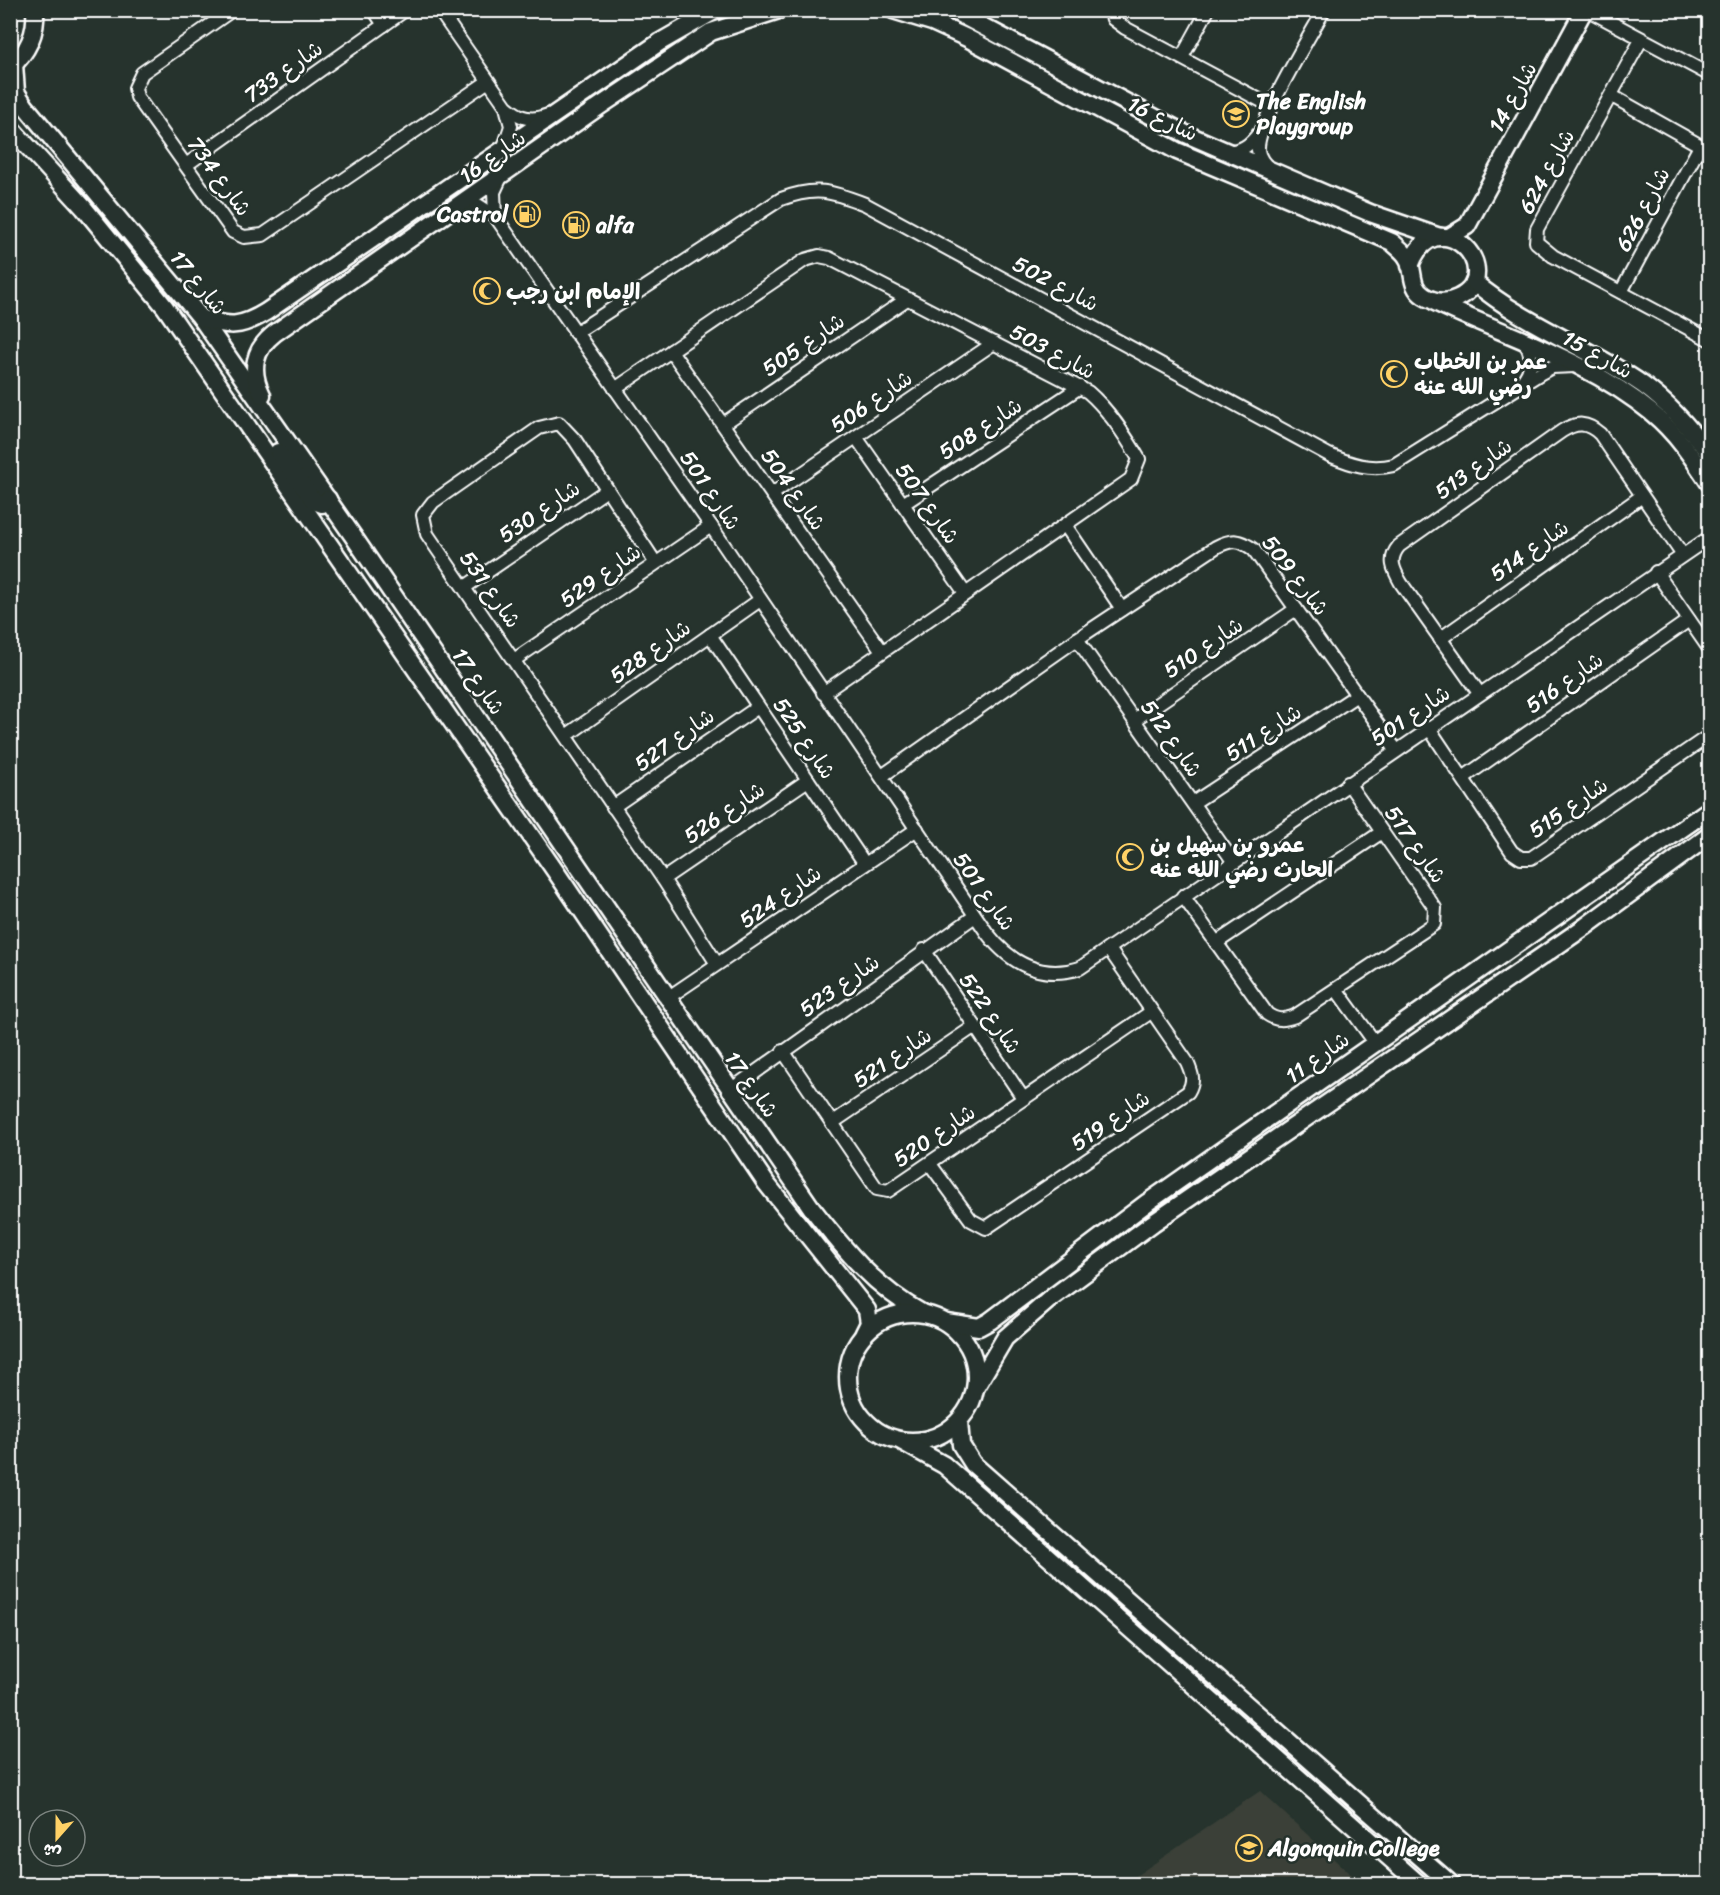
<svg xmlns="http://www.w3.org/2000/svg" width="1720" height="1895" font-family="Sriracha,'Playpen Sans Arabic',sans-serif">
  <rect width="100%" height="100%" fill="#26332d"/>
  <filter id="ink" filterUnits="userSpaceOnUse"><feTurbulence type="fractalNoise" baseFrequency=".0167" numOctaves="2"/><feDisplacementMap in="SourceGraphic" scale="12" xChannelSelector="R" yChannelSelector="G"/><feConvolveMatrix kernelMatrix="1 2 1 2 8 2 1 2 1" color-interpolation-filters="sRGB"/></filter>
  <g filter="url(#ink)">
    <path fill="#3a4138" d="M1260,1791L1361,1884H1124Z"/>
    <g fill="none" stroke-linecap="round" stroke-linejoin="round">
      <defs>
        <g id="street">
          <path d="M232,10L142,73L135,88L137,97L233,232L244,237L263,235L487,82"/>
          <path d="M374,10L384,25"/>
          <path d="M439,10L506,106C520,118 530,122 548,115"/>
          <path d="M1110,10L1113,19L1125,28L1271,106"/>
          <path d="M1588,10L1710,75"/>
          <path d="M1641,40L1537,229L1536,242L1553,256L1710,340"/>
          <path d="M1182,57L1208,10"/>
          <path d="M1612,96L1710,151"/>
          <path d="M504,147L511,126L506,107"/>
          <path d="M1227,151C1241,152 1250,145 1259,133"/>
          <path d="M186,165L405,10"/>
          <path d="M1270,169C1264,164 1259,158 1258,150C1256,123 1309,38 1324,10"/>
          <path d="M459,207L478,205L495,216L711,526L987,933C1011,964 1041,980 1080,968L1710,537"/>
          <path d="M495,216L494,192L501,177"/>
          <path d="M1621,292L1700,146"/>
          <path d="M575,333L781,199C816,186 831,191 865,204L1329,455C1351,464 1370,471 1394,465L1541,373L1552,367L1575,366"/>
          <path d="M671,351L882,651"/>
          <path d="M1522,382C1533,368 1534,355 1523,340"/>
          <path d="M615,389L805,260L819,256L829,258L1088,392C1109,410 1125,435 1139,459L1131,479L823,693"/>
          <path d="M723,424L907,299"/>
          <path d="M856,437L965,593"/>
          <path d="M772,494L994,343"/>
          <path d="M903,504L1080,387"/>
          <path d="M1065,525L1122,609"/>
          <path d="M655,562L575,440L559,423L539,428L433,502L423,515L427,534L663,879L717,964"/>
          <path d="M1656,572L1710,650"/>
          <path d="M465,587L607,490"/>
          <path d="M710,635L865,864"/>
          <path d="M1077,639L1233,861"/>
          <path d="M1440,639L1642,496"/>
          <path d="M514,660L711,526"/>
          <path d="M1479,693L1401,583C1393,569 1388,559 1399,546L1562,431C1577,422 1587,422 1600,434L1682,554"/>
          <path d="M1134,720L1296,609"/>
          <path d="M1429,728L1512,852L1521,858H1531L1710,735"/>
          <path d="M566,736L760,600"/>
          <path d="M882,776L1077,639L1216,547C1232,539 1240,539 1254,550L1396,750"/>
          <path d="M1463,778L1689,620"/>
          <path d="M1193,803L1357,695"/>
          <path d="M613,807L758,707"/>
          <path d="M663,879L808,780"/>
          <path d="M1183,896L1267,1014C1277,1021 1284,1020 1295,1016L1434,924L1435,908L1348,783"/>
          <path d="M1216,943L1382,832"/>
          <path d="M924,950L1023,1098"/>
          <path d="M1336,989L1376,1044"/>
          <path d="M666,999L917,829"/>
          <path d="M783,1051L877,1189L888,1191L1151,1012"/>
          <path d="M729,1091L975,916"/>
          <path d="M832,1123L975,1026"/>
          <path d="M930,1164L971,1220L986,1228L1188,1092C1195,1080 1192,1074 1187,1062L1109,949"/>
        </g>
        <g id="secondary">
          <path d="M893,10L932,22L967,38L1177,151L1392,242C1397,247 1405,252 1408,259C1415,271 1409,286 1424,296C1435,303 1446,304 1458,298C1510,272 1436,195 1410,266"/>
          <path d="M952,10L1186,134L1370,213L1440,237"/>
          <path d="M14,64L16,92L25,106L201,318L353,536L811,1207C843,1248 875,1288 922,1313"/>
          <path d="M10,68C27,53 37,33 35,10"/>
          <path d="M10,127L84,208L165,307L558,875L766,1183L867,1310L869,1323L864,1333"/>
          <path d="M1449,237L1467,226L1584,10"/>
          <path d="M1474,282C1525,325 1589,347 1643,385C1668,403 1691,429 1710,455"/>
          <path d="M1435,302C1508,337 1589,360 1652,413C1676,433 1693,458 1710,484"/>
          <path d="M201,318C229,327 240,328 266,312L660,42L716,10"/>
          <path d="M262,395C250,371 253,350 275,333L600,106L711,32L779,10"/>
          <path d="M278,452L314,501L322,504L328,499"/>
          <circle cx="912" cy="1377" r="64"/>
          <path d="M946,1322L979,1327L990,1321L1148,1202L1710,809"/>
          <path d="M976,1387L1005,1338L1050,1299L1153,1223L1586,926L1710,835"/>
          <path d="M959,1422L961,1445L973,1464L1451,1884"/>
          <path d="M901,1441L944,1465L1419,1884"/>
        </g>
      </defs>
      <use href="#street" stroke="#fff" stroke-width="16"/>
      <use href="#secondary" stroke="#fff" stroke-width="21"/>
      <use href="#street" stroke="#26332d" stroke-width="12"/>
      <use href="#secondary" stroke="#26332d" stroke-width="16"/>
    </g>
  </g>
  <defs>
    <symbol id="school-ring" viewBox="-11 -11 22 22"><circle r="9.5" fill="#26332d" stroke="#ffd166" stroke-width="1.5"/><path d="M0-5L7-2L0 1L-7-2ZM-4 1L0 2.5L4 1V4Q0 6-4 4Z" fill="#ffd166"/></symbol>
    <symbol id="fuel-ring" viewBox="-11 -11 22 22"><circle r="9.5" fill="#26332d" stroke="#ffd166" stroke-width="1.5"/><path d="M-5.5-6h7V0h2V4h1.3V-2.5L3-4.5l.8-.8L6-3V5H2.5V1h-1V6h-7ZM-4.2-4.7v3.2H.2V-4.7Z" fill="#ffd166"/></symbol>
    <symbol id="mosque-ring" viewBox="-11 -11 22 22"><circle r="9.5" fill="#26332d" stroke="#ffd166" stroke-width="1.5"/><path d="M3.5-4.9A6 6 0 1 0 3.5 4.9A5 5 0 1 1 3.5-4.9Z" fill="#ffd166"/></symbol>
    <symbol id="university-ring" viewBox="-11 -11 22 22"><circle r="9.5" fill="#26332d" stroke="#ffd166" stroke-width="1.5"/><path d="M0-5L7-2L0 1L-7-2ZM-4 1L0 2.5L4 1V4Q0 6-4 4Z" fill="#ffd166"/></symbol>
  </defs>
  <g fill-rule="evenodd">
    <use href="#school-ring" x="1221" y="99" width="30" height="30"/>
    <use href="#fuel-ring" x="512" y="199" width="30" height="30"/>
    <use href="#fuel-ring" x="561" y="210" width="30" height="30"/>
    <use href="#mosque-ring" x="472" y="276" width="30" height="30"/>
    <use href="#mosque-ring" x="1379" y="359" width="30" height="30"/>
    <use href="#mosque-ring" x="1115" y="842" width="30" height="30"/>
    <use href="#university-ring" x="1234" y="1833" width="30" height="30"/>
  </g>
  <g text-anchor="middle" stroke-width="5" stroke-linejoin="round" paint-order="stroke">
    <g font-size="22" fill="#fff" stroke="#26332d">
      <text transform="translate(283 71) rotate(-35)" y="8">شارع 733</text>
      <text transform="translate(1512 97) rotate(-61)" y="8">شارع 14</text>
      <text transform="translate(1163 118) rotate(26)" y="8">شارع 16</text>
      <text transform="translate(492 156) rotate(-35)" y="8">شارع 16</text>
      <text transform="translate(1546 171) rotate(-61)" y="8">شارع 624</text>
      <text transform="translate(220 176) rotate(54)" y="8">شارع 734</text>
      <text transform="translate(1642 209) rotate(-62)" y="8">شارع 626</text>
      <text transform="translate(199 282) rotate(51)" y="8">شارع 17</text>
      <text transform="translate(1056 283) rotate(28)" y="8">شارع 502</text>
      <text transform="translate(803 344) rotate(-34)" y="8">شارع 505</text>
      <text transform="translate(1053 351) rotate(28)" y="8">شارع 503</text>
      <text transform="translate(1598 354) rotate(29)" y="8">شارع 15</text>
      <text transform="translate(871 401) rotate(-34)" y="8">شارع 506</text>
      <text transform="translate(980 428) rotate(-33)" y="8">شارع 508</text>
      <text transform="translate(1473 468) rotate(-35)" y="8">شارع 513</text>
      <text transform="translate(794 489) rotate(55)" y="8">شارع 504</text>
      <text transform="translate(711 490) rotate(56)" y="8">شارع 501</text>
      <text transform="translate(928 503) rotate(55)" y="8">شارع 507</text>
      <text transform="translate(539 511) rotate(-34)" y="8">شارع 530</text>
      <text transform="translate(1529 550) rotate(-35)" y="8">شارع 514</text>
      <text transform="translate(600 575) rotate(-35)" y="8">شارع 529</text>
      <text transform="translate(1296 575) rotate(53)" y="8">شارع 509</text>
      <text transform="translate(491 589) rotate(55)" y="8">شارع 531</text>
      <text transform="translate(1203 647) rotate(-34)" y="8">شارع 510</text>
      <text transform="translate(650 651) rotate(-35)" y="8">شارع 528</text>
      <text transform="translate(479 681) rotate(56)" y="8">شارع 17</text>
      <text transform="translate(1564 682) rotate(-35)" y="8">شارع 516</text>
      <text transform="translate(1410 715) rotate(-34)" y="8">شارع 501</text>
      <text transform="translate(1263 732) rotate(-33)" y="8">شارع 511</text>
      <text transform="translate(805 738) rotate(56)" y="8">شارع 525</text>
      <text transform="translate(1172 738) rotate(55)" y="8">شارع 512</text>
      <text transform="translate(674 739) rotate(-35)" y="8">شارع 527</text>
      <text transform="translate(1568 807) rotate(-34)" y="8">شارع 515</text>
      <text transform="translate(724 812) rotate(-34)" y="8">شارع 526</text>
      <text transform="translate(1416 844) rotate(55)" y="8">شارع 517</text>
      <text transform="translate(985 891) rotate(55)" y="8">شارع 501</text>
      <text transform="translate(780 896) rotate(-34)" y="8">شارع 524</text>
      <text transform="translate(839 985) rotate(-35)" y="8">شارع 523</text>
      <text transform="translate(991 1013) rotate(56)" y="8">شارع 522</text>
      <text transform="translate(892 1057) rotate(-34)" y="8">شارع 521</text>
      <text transform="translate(1317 1057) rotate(-35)" y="8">شارع 11</text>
      <text transform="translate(752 1084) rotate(55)" y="8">شارع 17</text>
      <text transform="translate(1110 1120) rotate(-34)" y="8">شارع 519</text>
      <text transform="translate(934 1135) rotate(-34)" y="8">شارع 520</text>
    </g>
    <g font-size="22" font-weight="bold" fill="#fff" stroke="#26332d" text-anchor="start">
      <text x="1256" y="109">The English<tspan x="1256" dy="25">Playgroup</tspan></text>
      <text x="508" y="222" text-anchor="end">Castrol</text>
      <text x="596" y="233">alfa</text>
      <text x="506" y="299">الإمام ابن رجب</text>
      <text x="1414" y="369">عمر بن الخطاب<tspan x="1414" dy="25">رضي الله عنه</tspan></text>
      <text x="1150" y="852">عمرو بن سهيل بن<tspan x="1150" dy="25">الحارث رضي الله عنه</tspan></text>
      <text x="1268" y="1856">Algonquin College</text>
    </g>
  </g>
  <rect width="1720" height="1895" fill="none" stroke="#26332d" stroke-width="36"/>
  <rect x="18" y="18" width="1684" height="1859" fill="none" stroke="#fff" stroke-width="2" filter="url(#ink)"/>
  <g transform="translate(57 1838) rotate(201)"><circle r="28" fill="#26332d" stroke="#7d8581" stroke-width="1.5"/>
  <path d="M0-4.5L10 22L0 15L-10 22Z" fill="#ffd166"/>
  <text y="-9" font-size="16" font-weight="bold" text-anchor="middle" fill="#ffffff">ش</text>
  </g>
</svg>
